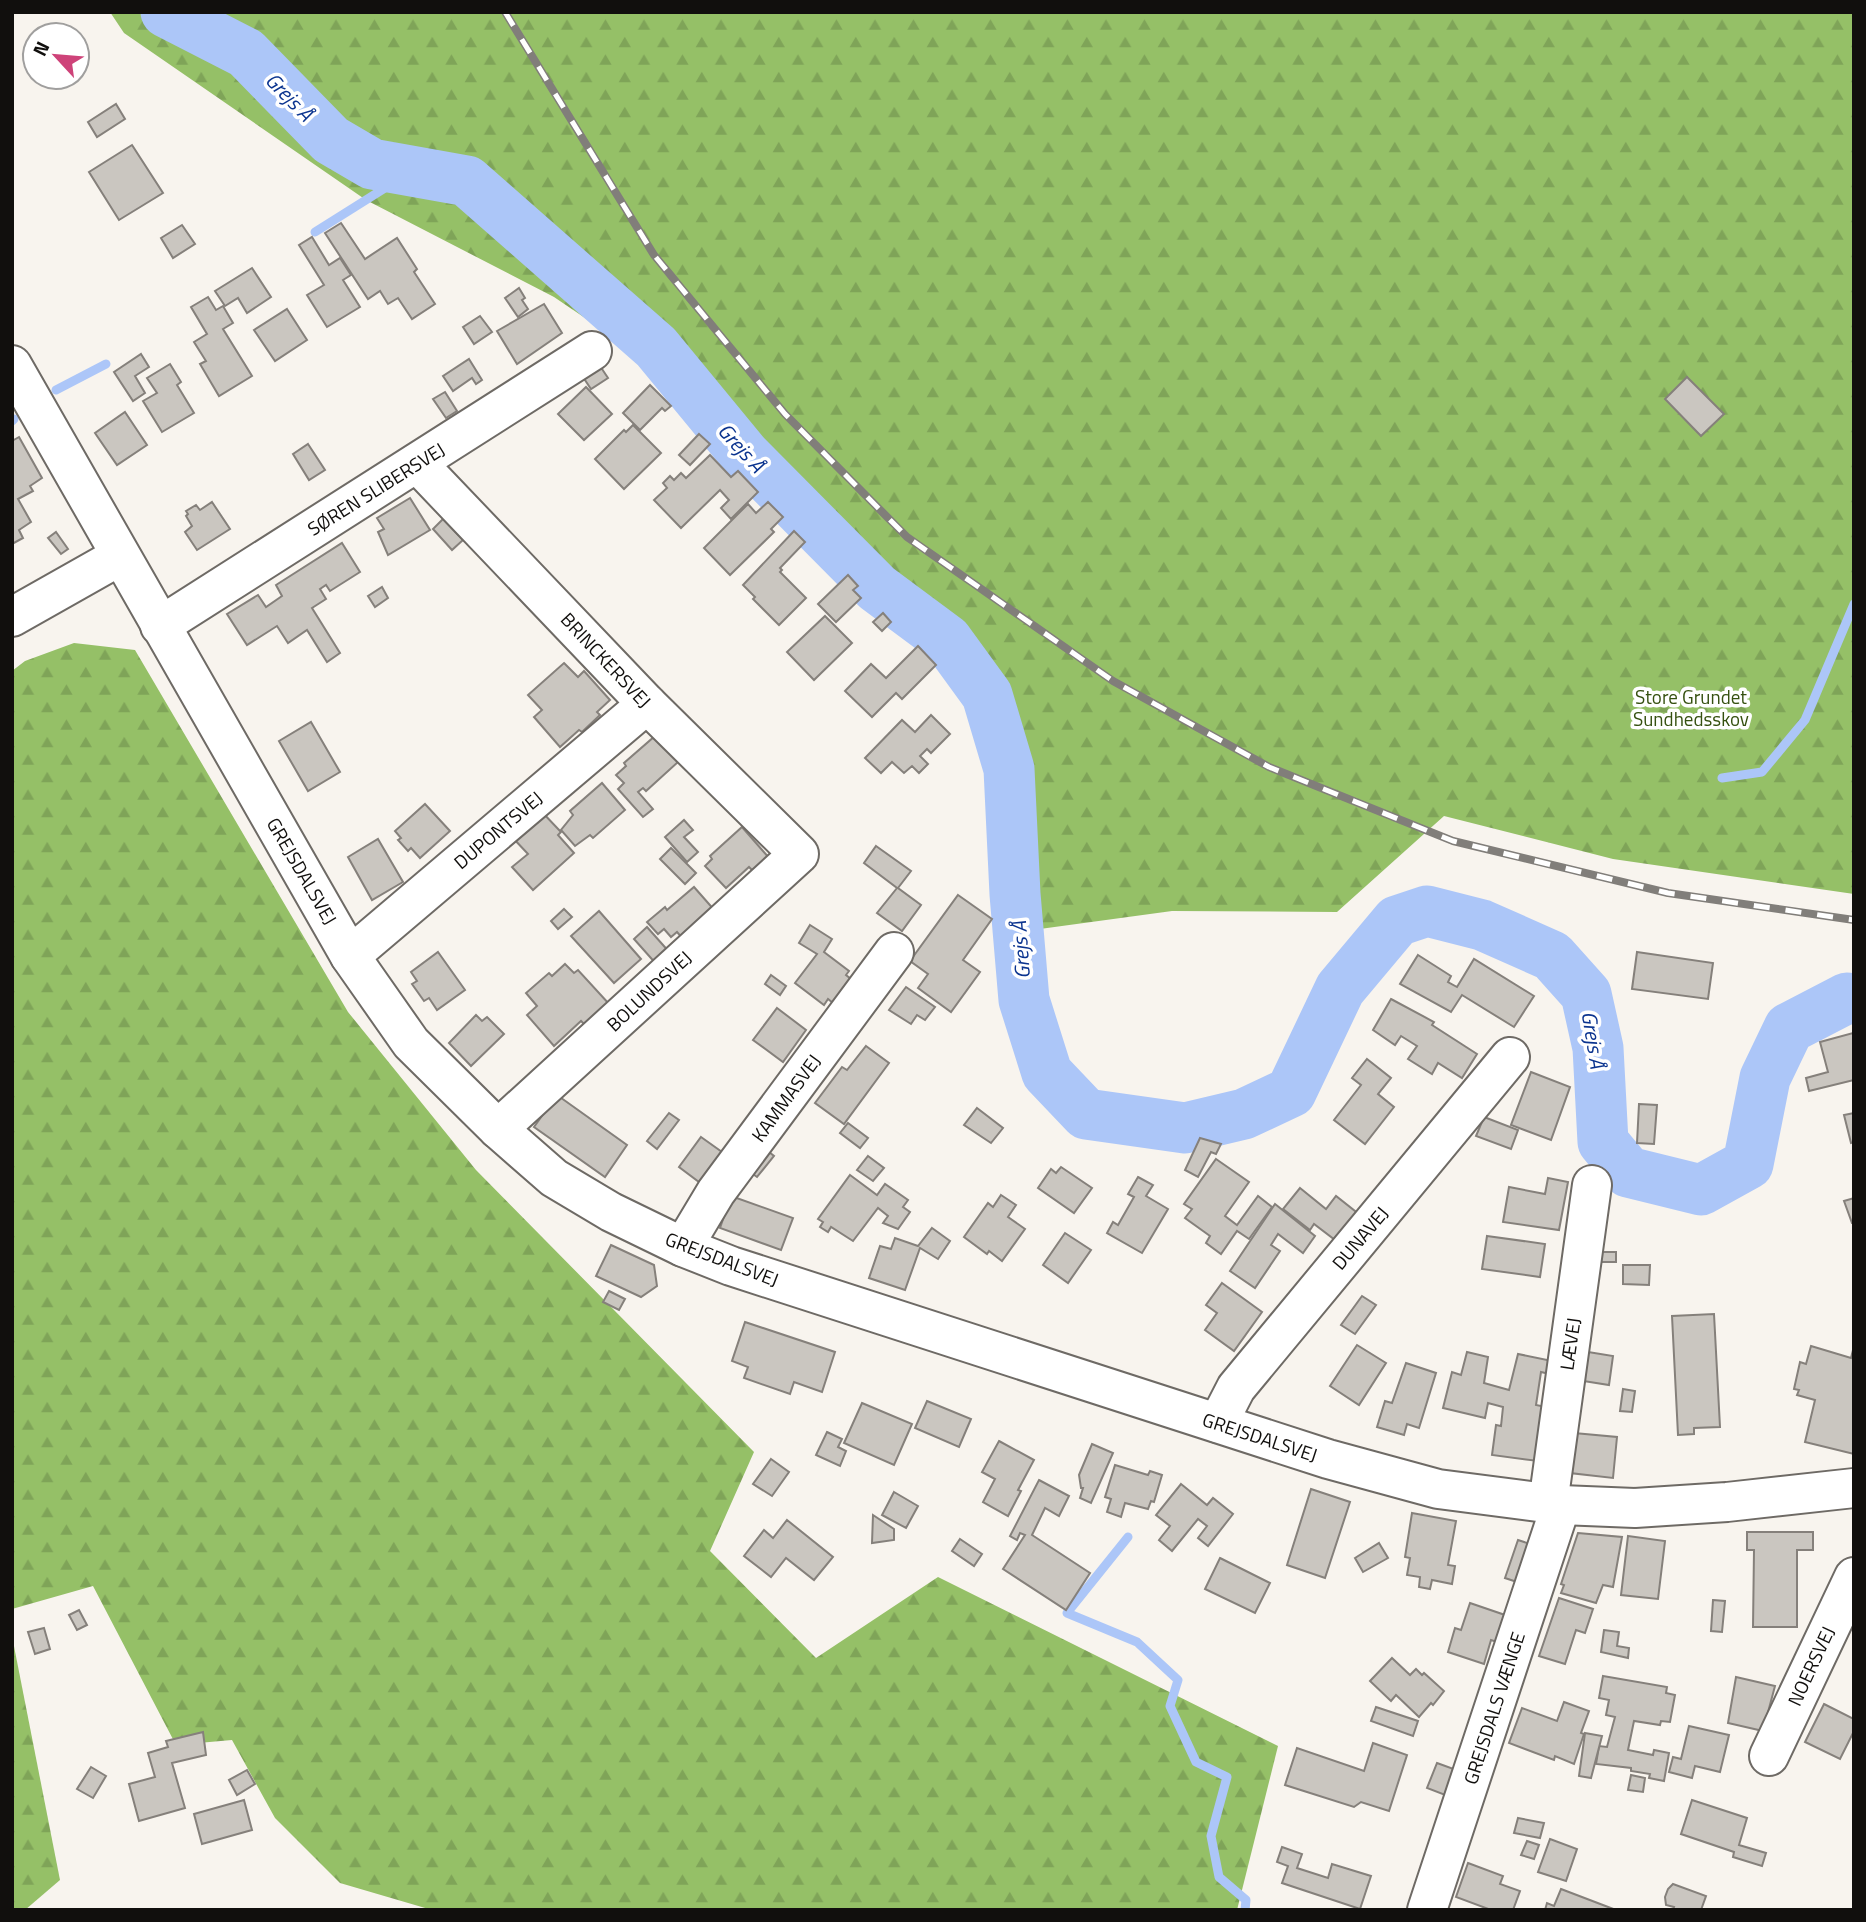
<svg xmlns="http://www.w3.org/2000/svg" width="1866" height="1922" font-family="'Titillium Web',sans-serif">
  <defs>
    <pattern id="forest-firs" width="22" height="20" patternUnits="userSpaceOnUse" patternTransform="scale(1.75)"><rect width="22" height="20" fill="#95c067"/><path d="M5 1l3.5 6h-7zM16 11l3.5 6h-7z" fill="#7fa458"/></pattern>
  </defs>
  <rect width="100%" height="100%" fill="#f8f4ee"/>
  <g fill="url(#forest-firs)">
    <path d="M110,12H1854V894L1613,859L1444,816L1337,912L1172,911L1003,934L987,730L956,671L870,598L647,360L554,297L366,200L124,33Z"/>
    <path d="M74,643L135,650L348,1012L476,1170L754,1452L710,1551L816,1658L938,1577L1278,1746L1237,1910H432L340,1883L275,1818L232,1740L176,1745L93,1586L12,1609V671L25,661Z"/>
    <path d="M12,1636L60,1880L25,1910H12Z"/>
  </g>
  <g fill="none" stroke-linecap="round" stroke-linejoin="round">
    <g stroke="#acc6f8" stroke-width="9">
      <path d="M315,232L412,171"/>
      <path d="M56,390L106,364"/>
      <path d="M12,421L14,419"/>
      <path d="M1722,778L1762,772L1805,720L1854,604"/>
      <path d="M1128,1537L1067,1613L1137,1642L1178,1680L1170,1706L1196,1762L1227,1777L1211,1836L1219,1877L1246,1900L1245,1910"/>
    </g>
    <path stroke="#acc6f8" stroke-width="51" d="M166,12L246,53L331,140L372,164L467,181L656,347L745,455L877,588L947,640L987,695L1009,769L1015,894L1024,1000L1047,1073L1086,1114L1185,1128L1244,1114L1291,1092L1340,989L1397,921L1427,911L1482,925L1552,956L1586,994L1598,1048L1603,1142L1628,1172L1701,1190L1748,1164L1765,1078L1789,1028L1847,998L1854,999"/>
  </g>
  <g fill="#cac6c0" stroke="#85807b" stroke-width="2">
    <path d="M116,104L125,119L97,137L88,122Z"/>
    <path d="M132,145L163,193L119,220L89,172Z"/>
    <path d="M341,223L365,259L397,238L417,269L414,272L435,304L412,319L398,298L388,304L380,291L368,299L325,233Z"/>
    <path d="M182,225L195,244L173,258L161,238Z"/>
    <path d="M312,237L329,265L340,258L351,275L343,280L360,307L327,327L307,295L324,285L299,245Z"/>
    <path d="M252,268L271,297L247,313L238,298L225,306L215,291Z"/>
    <path d="M519,288L525,298L522,300L528,309L518,317L505,298Z"/>
    <path d="M208,297L216,310L223,306L233,323L223,329L252,376L219,396L200,364L206,361L194,342L207,334L191,307Z"/>
    <path d="M544,304L562,333L517,364L497,331Z"/>
    <path d="M287,309L307,340L275,361L254,330Z"/>
    <path d="M480,316L492,332L474,344L463,327Z"/>
    <path d="M141,354L149,367L135,376L145,393L133,401L114,372Z"/>
    <path d="M469,359L482,380L476,384L472,378L453,391L443,376Z"/>
    <path d="M170,364L181,382L177,385L194,413L162,432L143,401L157,393L147,378Z"/>
    <path d="M600,366L608,378L591,389L583,377Z"/>
    <path d="M1687,377L1724,414L1701,436L1665,399Z"/>
    <path d="M650,385L671,406L665,411L662,408L640,430L623,413Z"/>
    <path d="M586,387L612,414L584,440L558,414Z"/>
    <path d="M445,392L457,411L446,418L433,399Z"/>
    <path d="M125,412L147,445L117,465L95,433Z"/>
    <path d="M633,425L661,453L624,489L595,459L624,430L626,432Z"/>
    <path d="M699,434L710,444L690,465L679,455Z"/>
    <path d="M19,437L42,478L30,486L33,491L18,499L31,522L19,530L23,538L12,544V441Z"/>
    <path d="M308,444L325,470L309,480L293,454Z"/>
    <path d="M710,455L731,477L738,471L758,492L731,519L721,508L729,500L720,490L681,528L654,500L667,488L663,483L670,476L674,480L681,473L686,478Z"/>
    <path d="M410,498L430,530L388,555L378,532L384,529L377,518Z"/>
    <path d="M212,502L230,529L197,550L185,532L192,526L186,516L188,514L186,511L196,505L200,510Z"/>
    <path d="M768,502L783,517L771,529L774,532L730,575L704,548L748,504L756,513Z"/>
    <path d="M443,519L463,540L452,550L433,529Z"/>
    <path d="M794,531L805,542L780,568L782,570L780,572L806,598L779,625L753,599L755,597L743,585Z"/>
    <path d="M56,532L68,549L61,554L48,538Z"/>
    <path d="M342,543L360,572L330,591L326,585L320,589L326,599L312,608L340,653L327,662L307,630L288,643L277,626L247,645L227,614L258,595L266,607L282,596L276,585Z"/>
    <path d="M848,575L858,586L853,590L861,598L836,622L818,604Z"/>
    <path d="M382,587L388,598L375,607L368,596Z"/>
    <path d="M883,613L891,622L882,631L873,622Z"/>
    <path d="M825,616L852,643L814,680L787,652Z"/>
    <path d="M918,646L936,665L902,699L896,693L872,717L845,691L871,664L886,678Z"/>
    <path d="M564,663L578,677L584,671L610,700L597,712L600,715L582,732L579,730L560,747L534,717L542,710L528,695Z"/>
    <path d="M931,715L950,734L931,753L927,749L920,756L928,764L919,773L912,766L904,773L892,762L881,773L865,758L902,720L915,732Z"/>
    <path d="M311,722L340,772L308,791L279,741Z"/>
    <path d="M655,736L678,762L646,791L643,788L638,792L653,809L643,817L618,789L624,783L616,775L626,766L624,763Z"/>
    <path d="M602,783L625,810L593,838L590,835L575,846L561,830L573,815L570,811Z"/>
    <path d="M425,804L450,831L420,858L411,848L408,851L398,840L401,838L395,831Z"/>
    <path d="M541,811L561,832L558,835L574,853L533,890L512,867L528,854L512,837Z"/>
    <path d="M684,820L693,830L684,837L698,852L687,862L665,837Z"/>
    <path d="M742,827L770,859L755,873L749,867L726,888L705,866L712,859L710,856Z"/>
    <path d="M378,839L403,882L372,900L348,857Z"/>
    <path d="M876,846L911,871L898,888L921,905L902,931L877,913L897,888L864,863Z"/>
    <path d="M671,848L696,873L685,884L660,859Z"/>
    <path d="M694,887L716,912L684,940L677,932L671,937L664,929L658,934L647,922L665,907L667,910Z"/>
    <path d="M958,895L992,919L963,960L980,972L951,1012L918,988L928,974L910,961Z"/>
    <path d="M564,909L572,917L558,929L551,921Z"/>
    <path d="M599,911L641,959L614,983L571,936Z"/>
    <path d="M810,925L832,939L824,952L849,971L846,975L856,983L838,1007L828,999L824,1005L795,983L817,954L799,943Z"/>
    <path d="M647,927L671,954L658,966L634,939Z"/>
    <path d="M438,952L465,990L437,1010L429,998L424,1001L412,984L417,981L411,972Z"/>
    <path d="M1637,952L1713,963L1708,999L1632,989Z"/>
    <path d="M1418,955L1451,976L1448,982L1457,987L1474,959L1534,996L1514,1027L1462,995L1451,1012L1400,984Z"/>
    <path d="M565,964L574,973L578,970L610,1005L586,1026L581,1021L554,1046L527,1015L537,1006L526,993L549,973L552,976Z"/>
    <path d="M771,975L786,986L780,995L765,984Z"/>
    <path d="M906,987L935,1007L925,1020L917,1015L911,1024L889,1010Z"/>
    <path d="M1391,999L1434,1022L1432,1025L1477,1054L1462,1078L1438,1063L1432,1074L1408,1059L1417,1046L1401,1036L1395,1045L1373,1030Z"/>
    <path d="M777,1008L806,1030L783,1062L753,1040Z"/>
    <path d="M476,1015L482,1021L487,1017L504,1034L471,1066L449,1043Z"/>
    <path d="M1853,1033L1854,1080L1809,1091L1806,1078L1828,1072L1820,1042Z"/>
    <path d="M866,1046L889,1063L844,1124L815,1103L842,1067L847,1070Z"/>
    <path d="M1367,1059L1391,1078L1378,1094L1394,1107L1365,1144L1334,1120L1361,1085L1352,1078Z"/>
    <path d="M1531,1072L1570,1087L1551,1140L1511,1125Z"/>
    <path d="M557,1095L627,1145L605,1177L534,1127Z"/>
    <path d="M1639,1104L1657,1105L1654,1144L1637,1143Z"/>
    <path d="M977,1108L1003,1128L991,1143L964,1125Z"/>
    <path d="M669,1113L679,1120L657,1149L647,1141Z"/>
    <path d="M1854,1113V1142L1851,1143L1844,1115Z"/>
    <path d="M1484,1117L1518,1130L1511,1149L1476,1136Z"/>
    <path d="M848,1123L868,1138L860,1148L840,1133Z"/>
    <path d="M701,1137L729,1157L707,1188L679,1167Z"/>
    <path d="M1200,1138L1221,1144L1216,1154L1211,1152L1198,1177L1185,1170Z"/>
    <path d="M764,1148L774,1156L757,1177L746,1169Z"/>
    <path d="M868,1156L884,1168L873,1181L857,1170Z"/>
    <path d="M1216,1159L1249,1182L1225,1216L1237,1225L1258,1196L1272,1207L1249,1239L1237,1231L1221,1254L1206,1243L1210,1236L1185,1218L1192,1209L1184,1204Z"/>
    <path d="M1061,1167L1092,1188L1074,1213L1038,1188L1051,1169L1056,1173Z"/>
    <path d="M850,1175L877,1195L885,1184L908,1200L903,1207L910,1212L898,1229L883,1223L888,1216L878,1208L853,1241L831,1227L828,1232L820,1227L823,1222L818,1219Z"/>
    <path d="M1138,1177L1153,1185L1146,1196L1168,1209L1142,1253L1107,1233L1113,1222L1118,1225L1134,1197L1128,1194Z"/>
    <path d="M1548,1178L1568,1182L1559,1230L1503,1222L1509,1187L1545,1194Z"/>
    <path d="M1300,1188L1326,1209L1336,1196L1360,1215L1339,1243L1314,1224L1310,1230L1283,1209Z"/>
    <path d="M1001,1195L1016,1205L1008,1217L1025,1229L1002,1261L989,1251L987,1254L964,1237L988,1203L993,1207Z"/>
    <path d="M731,1196L793,1218L781,1250L720,1228Z"/>
    <path d="M1854,1198V1223H1852L1844,1201Z"/>
    <path d="M1275,1204L1315,1236L1303,1253L1278,1234L1271,1245L1280,1251L1255,1288L1230,1271Z"/>
    <path d="M932,1228L950,1241L938,1259L920,1248L905,1290L869,1278L880,1246L891,1249L895,1238L918,1246Z"/>
    <path d="M1065,1233L1091,1250L1068,1283L1043,1265Z"/>
    <path d="M1487,1236L1545,1244L1540,1277L1482,1269Z"/>
    <path d="M611,1245L654,1265L657,1286L641,1297L596,1276Z"/>
    <rect x="1596" y="1252" width="20" height="10"/>
    <path d="M1623,1265H1650L1649,1285L1623,1284Z"/>
    <path d="M1222,1283L1262,1312L1234,1351L1205,1330L1217,1313L1206,1305Z"/>
    <path d="M609,1291L625,1299L619,1310L603,1302Z"/>
    <path d="M1362,1296L1376,1305L1355,1334L1341,1325Z"/>
    <path d="M1714,1314L1720,1427L1694,1428V1434L1678,1435L1672,1316Z"/>
    <path d="M745,1322L835,1352L822,1392L794,1382L790,1394L744,1378L748,1367L732,1361Z"/>
    <path d="M1357,1345L1386,1363L1359,1405L1330,1386Z"/>
    <path d="M1811,1346L1851,1358L1854,1346V1454L1805,1442L1815,1400L1797,1395L1799,1390L1794,1389L1800,1362L1806,1364Z"/>
    <path d="M1582,1351L1613,1356L1609,1385L1577,1380Z"/>
    <path d="M1467,1352L1488,1357L1484,1383L1509,1390L1518,1354L1557,1362L1554,1375L1541,1372L1536,1405L1546,1407L1538,1461L1492,1455L1496,1425L1501,1426L1503,1407L1488,1403L1485,1418L1443,1408L1452,1372L1461,1375Z"/>
    <path d="M1406,1363L1436,1373L1419,1428L1407,1424L1404,1435L1377,1427L1385,1401L1392,1403Z"/>
    <path d="M1623,1389L1635,1391L1632,1412L1620,1411Z"/>
    <path d="M927,1401L971,1419L959,1447L915,1428Z"/>
    <path d="M862,1403L912,1424L894,1465L844,1443Z"/>
    <path d="M827,1432L842,1439L838,1447L846,1451L840,1466L816,1455Z"/>
    <path d="M1574,1433L1617,1437L1613,1478L1570,1473Z"/>
    <path d="M999,1441L1034,1460L1018,1490L1021,1491L1008,1516L983,1502L995,1479L982,1472Z"/>
    <path d="M1092,1444L1113,1453L1091,1503L1080,1498L1083,1488H1081L1079,1475Z"/>
    <path d="M771,1459L789,1472L772,1496L753,1484Z"/>
    <path d="M1115,1465L1148,1475L1150,1471L1162,1475L1154,1502L1151,1501L1148,1509L1125,1503L1121,1517L1107,1512L1111,1499L1105,1497Z"/>
    <path d="M1039,1480L1069,1496L1059,1516L1045,1508L1032,1535L1090,1573L1066,1610L1003,1569L1025,1535L1020,1533L1017,1540L1010,1536Z"/>
    <path d="M1181,1484L1207,1505L1213,1498L1233,1514L1208,1546L1198,1538L1207,1526L1198,1519L1172,1551L1159,1540L1170,1526L1156,1515Z"/>
    <path d="M1311,1489L1350,1502L1325,1578L1287,1565Z"/>
    <path d="M894,1492L918,1506L906,1528L882,1515Z"/>
    <path d="M1412,1513L1456,1521L1448,1565L1455,1566L1452,1584L1432,1580L1430,1589L1419,1587L1420,1577L1407,1575L1410,1558L1405,1557Z"/>
    <path d="M873,1515L894,1529V1540L872,1543Z"/>
    <path d="M787,1520L833,1557L814,1580L786,1558L771,1577L744,1556L764,1530L773,1538Z"/>
    <path d="M1747,1532H1813V1550H1797V1627H1753L1754,1550H1747Z"/>
    <path d="M1578,1533L1622,1537L1613,1587L1603,1585L1596,1603L1561,1593L1564,1585L1561,1584Z"/>
    <path d="M1628,1536L1665,1541L1658,1599L1621,1595Z"/>
    <path d="M960,1539L982,1554L974,1566L952,1551Z"/>
    <path d="M1518,1540L1536,1546L1523,1584L1505,1578Z"/>
    <path d="M1379,1543L1388,1558L1363,1572L1355,1558Z"/>
    <path d="M1220,1558L1270,1583L1255,1613L1205,1589Z"/>
    <path d="M1559,1598L1593,1609L1585,1633L1576,1630L1565,1664L1539,1656Z"/>
    <path d="M1713,1600L1725,1601L1722,1632L1711,1631Z"/>
    <path d="M1470,1603L1505,1615L1497,1642L1491,1640L1484,1664L1448,1652L1455,1628L1461,1630Z"/>
    <path d="M79,1610L87,1625L77,1630L69,1615Z"/>
    <path d="M44,1628L50,1649L35,1654L28,1632Z"/>
    <path d="M1604,1630L1619,1632L1617,1646L1629,1648L1628,1658L1601,1652Z"/>
    <path d="M1392,1658L1410,1675L1416,1669L1422,1675L1424,1673L1444,1691L1433,1705L1431,1703L1419,1717L1396,1695L1391,1701L1370,1681Z"/>
    <path d="M1603,1676L1667,1687L1666,1693L1675,1695L1670,1722L1661,1721L1660,1725L1634,1721L1628,1750L1653,1755L1654,1750L1669,1753L1664,1781L1649,1778L1650,1774L1631,1771V1768L1596,1764L1599,1746L1607,1747L1615,1717L1606,1715L1609,1700L1599,1698Z"/>
    <path d="M1736,1677L1775,1686L1763,1731L1728,1723Z"/>
    <path d="M1564,1702L1589,1711L1581,1733L1584,1734L1574,1764L1555,1756L1554,1760L1509,1743L1522,1708L1557,1721Z"/>
    <path d="M1824,1704L1854,1719V1731L1840,1759L1805,1742Z"/>
    <path d="M1376,1707L1418,1721L1413,1736L1371,1721Z"/>
    <path d="M1689,1726L1729,1735L1720,1772L1695,1766L1692,1778L1669,1772L1673,1757L1681,1759Z"/>
    <path d="M203,1732L206,1755L172,1763L185,1808L139,1821L129,1784L155,1777L148,1753L168,1747L166,1741Z"/>
    <path d="M1585,1733L1602,1736L1591,1778L1579,1776Z"/>
    <path d="M1373,1743L1407,1755L1389,1811L1361,1802L1354,1807L1285,1785L1297,1748L1364,1771Z"/>
    <path d="M1437,1763L1462,1772L1453,1798L1427,1788Z"/>
    <path d="M91,1767L106,1776L93,1798L77,1789Z"/>
    <path d="M247,1770L255,1784L237,1795L229,1780Z"/>
    <path d="M1631,1775L1645,1778L1643,1792L1628,1790Z"/>
    <path d="M244,1800L252,1830L202,1844L194,1814Z"/>
    <path d="M1692,1800L1747,1818L1739,1845L1766,1853L1762,1866L1733,1857L1734,1852L1681,1834Z"/>
    <path d="M1518,1818L1544,1823L1540,1838L1514,1833Z"/>
    <path d="M1550,1839L1577,1849L1566,1881L1538,1872Z"/>
    <path d="M1527,1841L1539,1845L1534,1859L1521,1855Z"/>
    <path d="M1282,1847L1302,1854L1297,1868L1328,1878L1332,1864L1371,1876L1360,1909L1282,1883L1288,1866L1277,1862Z"/>
    <path d="M1468,1863L1503,1876L1500,1884L1520,1891L1513,1910H1491L1456,1897Z"/>
    <path d="M1673,1884L1706,1896L1701,1910H1673L1674,1907L1666,1905L1665,1897L1668,1889Z"/>
    <path d="M1561,1889L1616,1910H1545L1547,1903L1554,1906Z"/>
  </g>
  <g fill="none" stroke-linecap="round" stroke-linejoin="round">
    <defs>
      <g id="minor">
        <path d="M12,365L350,956L411,1043L498,1129L554,1178L611,1212L683,1247L731,1266L1328,1459L1438,1489L1561,1505L1635,1508L1727,1502L1854,1488"/>
        <path d="M417,463L647,704L799,854L498,1129"/>
        <path d="M12,617L120,556"/>
        <path d="M160,626L592,351"/>
        <path d="M350,956L647,704"/>
        <path d="M683,1247L716,1192L894,952"/>
        <path d="M1218,1423L1236,1388L1510,1057"/>
        <path d="M1548,1504L1592,1185"/>
        <path d="M1769,1756L1854,1577"/>
        <path d="M1427,1910L1561,1505"/>
      </g>
    </defs>
    <use href="#minor" stroke="#6e6a65" stroke-width="42"/>
    <use href="#minor" stroke="#fff" stroke-width="38"/>
    <defs>
      <path id="rail" d="M505,12L654,255L785,414L907,537L1113,681L1269,767L1453,841L1668,893L1854,920"/>
    </defs>
    <use href="#rail" stroke="#817e7a" stroke-width="8"/>
    <use href="#rail" stroke="#fff" stroke-width="5" stroke-dasharray="16" stroke-linecap="butt"/>
  </g>
  <g text-anchor="middle" stroke-width="7" stroke-linejoin="round" paint-order="stroke">
    <g font-size="19" fill="#110f0d" stroke="#fff">
      <text transform="translate(376 489) rotate(-32)" y="7">SØREN SLIBERSVEJ</text>
      <text transform="translate(606 660) rotate(47)" y="7">BRINCKERSVEJ</text>
      <text transform="translate(498 830) rotate(-40)" y="7">DUPONTSVEJ</text>
      <text transform="translate(302 871) rotate(60)" y="7">GREJSDALSVEJ</text>
      <text transform="translate(649 991) rotate(-43)" y="7">BOLUNDSVEJ</text>
      <text transform="translate(786 1098) rotate(-54)" y="7">KAMMASVEJ</text>
      <text transform="translate(1360 1238) rotate(-50)" y="7">DUNAVEJ</text>
      <text transform="translate(722 1259) rotate(21)" y="7">GREJSDALSVEJ</text>
      <text transform="translate(1570 1344) rotate(-82)" y="7">LÆVEJ</text>
      <text transform="translate(1260 1437) rotate(18)" y="7">GREJSDALSVEJ</text>
      <text transform="translate(1811 1666) rotate(-65)" y="7">NOERSVEJ</text>
      <text transform="translate(1494 1708) rotate(-72)" y="7">GREJSDALS VÆNGE</text>
    </g>
    <g font-size="19" fill="#355010" stroke="#fff">
      <text x="1691" y="704">Store Grundet<tspan x="1691" dy="22">Sundhedsskov</tspan></text>
    </g>
    <g font-size="21" font-style="italic" fill="#0b348f" stroke="#fff">
      <text transform="translate(289 97) rotate(46)" y="7">Grejs Å</text>
      <text transform="translate(741 448) rotate(48)" y="7">Grejs Å</text>
      <text transform="translate(1021 950) rotate(-94)" y="7">Grejs Å</text>
      <text transform="translate(1593 1040) rotate(81)" y="7">Grejs Å</text>
    </g>
  </g>
  <rect width="1866" height="1922" fill="none" stroke="#110f0d" stroke-width="28"/>
  <g transform="translate(56 56) rotate(296)"><circle r="33" fill="#ffffff" stroke="#a09f9e" stroke-width="2"/>
  <path d="M0-5L12 26L0 18L-12 26Z" fill="#ce4379"/>
  <text y="-10" font-size="19" font-weight="bold" text-anchor="middle" fill="#110f0d">N</text>
  </g>
</svg>
